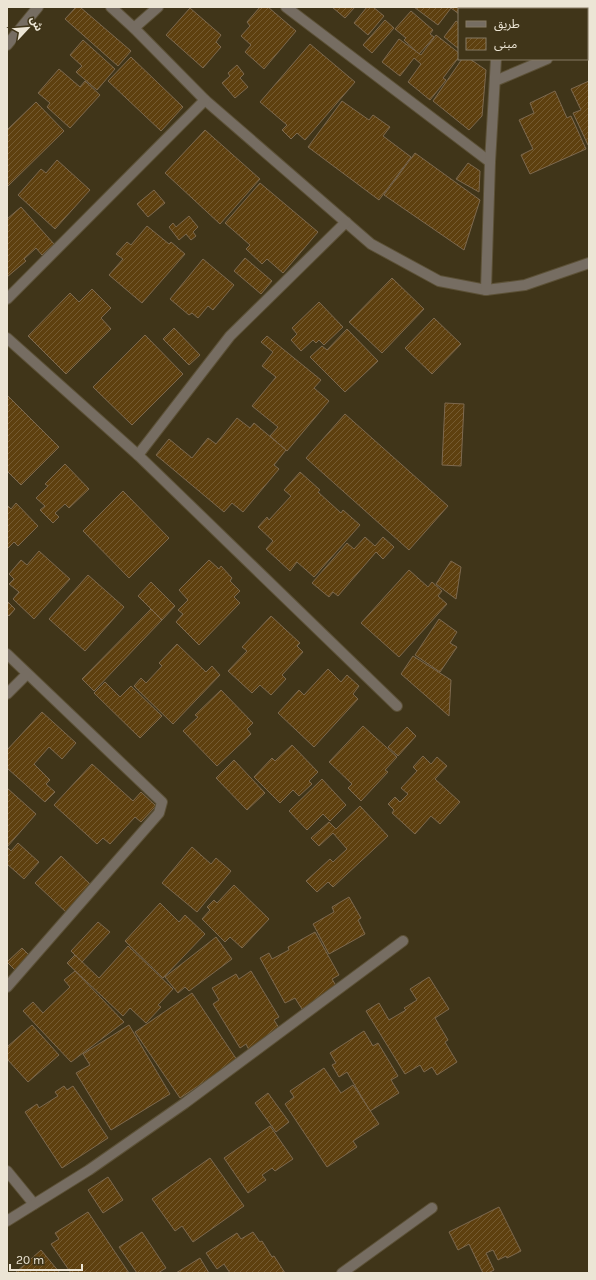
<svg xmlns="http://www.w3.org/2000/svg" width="596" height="1280" font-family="Karla,'Noto Sans Arabic',sans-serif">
  <defs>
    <pattern id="building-hatch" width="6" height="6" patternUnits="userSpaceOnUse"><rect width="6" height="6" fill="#5e400f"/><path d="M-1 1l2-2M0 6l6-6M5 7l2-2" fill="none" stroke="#755b31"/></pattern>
  </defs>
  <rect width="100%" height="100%" fill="#403519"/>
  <g fill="url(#building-hatch)" stroke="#7d694f">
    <path d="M76,7H80L131,51L118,66L65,19Z"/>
    <path d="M260,7H268L296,31L264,69L245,52L251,45L241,36L250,26L247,22Z"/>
    <path d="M332,7H355L345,18Z"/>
    <path d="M367,7H373L384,16L368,35L354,23Z"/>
    <path d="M414,7H471L470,9H459V14L451,8L438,25Z"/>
    <path d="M560,7H589V23L587,24V9H555Z"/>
    <path d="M190,8L221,35L216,42L221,47L203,68L166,35Z"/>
    <path d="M411,11L433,30L430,34L434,37L419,54L404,40L406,38L395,29Z"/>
    <path d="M385,20L394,28L372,53L363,45Z"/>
    <path d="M456,21L459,23V49L444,37Z"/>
    <path d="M436,35L459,53V57L443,78L446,80L430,100L408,82L421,64L414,58L400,76L382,62L399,39L421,55Z"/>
    <path d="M83,40L115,69L97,90L76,72L82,66L70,55Z"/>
    <path d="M310,44L355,82L305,140L297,133L291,139L282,130L287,125L260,102Z"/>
    <path d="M131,57L183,107L161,131L108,81Z"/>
    <path d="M462,59H470L486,70L482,116L469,130L433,101Z"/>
    <path d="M237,65L244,74L240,78L248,87L235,98L222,83L230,76L228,73Z"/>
    <path d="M59,69L80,87L85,81L100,95L70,128L47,107L50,103L38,93Z"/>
    <path d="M589,81V145H588L573,113L581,110L571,89Z"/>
    <path d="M555,91L567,118L571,116L586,149L530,174L521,155L533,149L519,120L534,113L530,103Z"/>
    <path d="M342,101L369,120L373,115L390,127L383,136L411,157L379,200L308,147Z"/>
    <path d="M36,102L64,131L7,187V130Z"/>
    <path d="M205,130L260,179L220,224L165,173Z"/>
    <path d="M415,153L480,200L464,250L384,195Z"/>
    <path d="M57,160L90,190L55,229L18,195L41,169L46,173Z"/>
    <path d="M468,163L480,171L479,192L456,179Z"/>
    <path d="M260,183L318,232L283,273L267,259L262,264L246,249L250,245L225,223Z"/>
    <path d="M154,190L165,203L148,217L137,204Z"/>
    <path d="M21,207L54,244L42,255L36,248L24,259L26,261L7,277V219Z"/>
    <path d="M189,216L198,227L193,232L196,236L191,240L186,234L179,240L169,227L173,223L176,227Z"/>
    <path d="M147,226L169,244L171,242L185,254L142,303L109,275L123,259L116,254L127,242L131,245Z"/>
    <path d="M245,258L272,281L261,294L234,271Z"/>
    <path d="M203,259L234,285L213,310L208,306L198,318L192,313L189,315L170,299Z"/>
    <path d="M392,278L424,309L382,353L349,322Z"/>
    <path d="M92,289L111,308L101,318L111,329L66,374L28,336L70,293L79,302Z"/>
    <path d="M319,302L343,327L324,345L319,340L316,343L313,340L301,351L291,340L297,334L292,328Z"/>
    <path d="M434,318L461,344L432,374L405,348Z"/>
    <path d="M174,328L200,355L189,365L163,339Z"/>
    <path d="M347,329L378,361L345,392L310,357L322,346L327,350Z"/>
    <path d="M145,335L183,374L132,425L93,387Z"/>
    <path d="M267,336L321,380L314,388L329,401L287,451L270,436L278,427L252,406L276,377L262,366L273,352L261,342Z"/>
    <path d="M8,396L59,447L21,485L7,471V397Z"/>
    <path d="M445,403L464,404L461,466L442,465Z"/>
    <path d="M345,414L448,506L409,550L306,458Z"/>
    <path d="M237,418L250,428L254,423L286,450L274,465L279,469L243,512L232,503L224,512L156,455L169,439L192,458L208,438L216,444Z"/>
    <path d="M65,464L89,489L69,508L65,504L55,513L59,517L53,523L40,510L45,506L36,498L48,486L45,484Z"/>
    <path d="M300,472L320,490L318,492L341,513L343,510L360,525L314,577L297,562L290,571L266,549L273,541L258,527L267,517L269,520L291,496L284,490Z"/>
    <path d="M123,491L169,538L129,578L83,531Z"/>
    <path d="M16,503L38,526L18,546L14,542L7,549V505L11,509Z"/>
    <path d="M365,537L375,546L383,537L394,547L383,559L376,552L338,596L333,592L329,597L312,583L347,543L354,549Z"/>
    <path d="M39,551L70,579L34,619L13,599L19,592L9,584L14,579L9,574L21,560L27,565Z"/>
    <path d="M209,560L219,569L221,566L232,578L230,581L240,591L234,597L240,603L199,645L176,622L183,614L178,610L188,600L179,590Z"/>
    <path d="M451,561L461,567L456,599L436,584Z"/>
    <path d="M409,570L428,587L432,582L442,591L438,596L447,604L399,657L361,623Z"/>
    <path d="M88,575L124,607L85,651L49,619Z"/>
    <path d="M151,582L175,606L162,620L138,596Z"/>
    <path d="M7,601L15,609L9,616L7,614Z"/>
    <path d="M151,609L162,620L94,691L82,679Z"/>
    <path d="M271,616L300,643L297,646L303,652L282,675L286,679L271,695L260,685L252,693L228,671L247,651L242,647Z"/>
    <path d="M439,619L457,632L450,643L457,647L440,672L415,655Z"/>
    <path d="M177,644L206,672L212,666L220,675L173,724L134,686L141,678L146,683L162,666L159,663Z"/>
    <path d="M413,656L451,680L449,716L401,674Z"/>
    <path d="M328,669L341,682L347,675L359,686L353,694L358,699L314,747L278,713L299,690L304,695Z"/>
    <path d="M105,682L120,697L131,686L162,716L140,738L94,693Z"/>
    <path d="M221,690L253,723L247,729L251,734L217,766L183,731L198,717L195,715Z"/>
    <path d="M42,712L76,743L62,759L49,747L34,764L50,780L46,784L55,792L45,802L7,768V750Z"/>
    <path d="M363,726L397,757L385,770L388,772L361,801L348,788L352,784L329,762Z"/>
    <path d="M407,727L416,736L398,756L388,747Z"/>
    <path d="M292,745L318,772L309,781L312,784L299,796L293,790L280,803L254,777L272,758L275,761Z"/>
    <path d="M423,756L431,764L437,757L447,766L435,779L460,802L440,824L431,816L415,834L392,813L394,810L388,804L395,797L400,802L408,794L401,788L417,771L413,767Z"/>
    <path d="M234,760L265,793L247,810L216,778Z"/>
    <path d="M92,764L133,801L141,792L156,806L141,822L135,817L110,844L103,838L97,844L54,805Z"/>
    <path d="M322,779L346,805L330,821L323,814L307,830L289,811Z"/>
    <path d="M7,788L36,814L7,847Z"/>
    <path d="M360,806L388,836L333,887L328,882L317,892L306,881L330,859L333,862L347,849L333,833L319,846L311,838L329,822L336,829Z"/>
    <path d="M18,843L39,862L24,879L7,864V847L11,851Z"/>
    <path d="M192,847L211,864L216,858L231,871L197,912L162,883Z"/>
    <path d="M61,856L92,886L67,913L35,883Z"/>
    <path d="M234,885L269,919L242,948L230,937L225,942L202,919L210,910L207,907L214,900L217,903Z"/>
    <path d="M349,897L361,918L358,920L365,934L329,954L313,924L334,912L332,907Z"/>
    <path d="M160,903L179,922L185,915L205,934L163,978L125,941Z"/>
    <path d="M98,922L110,932L82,962L71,951Z"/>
    <path d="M315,932L339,975L332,979L338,989L302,1009L295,998L285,1003L260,958L269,953L272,959L289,950L288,947Z"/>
    <path d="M216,937L232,959L189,991L185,987L178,993L165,977Z"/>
    <path d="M128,946L173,989L158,1005L161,1007L146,1023L130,1008L123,1016L67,963L75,955L99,978Z"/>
    <path d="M22,948L31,957L16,971L7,962Z"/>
    <path d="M75,971L124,1022L71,1062L23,1011L33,1002L43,1013L70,987L64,980Z"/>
    <path d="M251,971L279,1017L274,1020L281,1031L249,1050L246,1044L240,1048L213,1004L219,1000L212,988L236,974L239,979Z"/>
    <path d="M429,977L449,1009L435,1018L448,1040L445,1042L457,1062L437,1075L432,1067L424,1072L420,1065L405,1074L366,1011L379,1003L389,1020L406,1010L404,1008L417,1000L410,989Z"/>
    <path d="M192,993L237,1060L180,1098L135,1032Z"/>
    <path d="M32,1025L59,1055L28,1082L7,1059V1047Z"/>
    <path d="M129,1025L170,1094L111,1130L76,1073L90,1065L83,1054Z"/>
    <path d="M364,1031L373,1046L378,1043L398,1076L391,1080L399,1093L370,1111L347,1072L339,1077L332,1065L336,1063L330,1053Z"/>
    <path d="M324,1068L341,1093L353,1085L379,1124L353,1141L357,1147L327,1167L285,1104L294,1097L290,1091Z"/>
    <path d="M64,1086L67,1090L73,1086L108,1138L62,1168L25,1112L37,1104L39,1108L58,1096L55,1092Z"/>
    <path d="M268,1093L289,1122L276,1132L255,1103Z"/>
    <path d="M270,1126L293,1159L275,1171L272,1168L262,1175L266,1180L248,1193L224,1158Z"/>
    <path d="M210,1158L244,1206L193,1242L182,1226L175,1231L152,1199Z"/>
    <path d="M108,1177L123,1200L103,1213L88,1190Z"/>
    <path d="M499,1207L521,1251L507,1258L506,1256L498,1260L493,1250L486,1253L494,1270L488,1273H483L469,1244L458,1250L449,1232Z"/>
    <path d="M88,1212L129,1273H71L51,1244L59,1239L55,1233Z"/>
    <path d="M142,1232L166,1268L158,1273H137L119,1247Z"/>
    <path d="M253,1232L260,1242L262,1241L272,1257L274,1256L285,1273H230L224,1264L217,1269L206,1253L237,1233L241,1239Z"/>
    <path d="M41,1250L60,1273H15Z"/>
    <path d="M200,1258L209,1273H176Z"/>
  </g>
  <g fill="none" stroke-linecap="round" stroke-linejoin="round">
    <defs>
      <g id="minor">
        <path d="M111,7L134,28L205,100L371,244L439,281L486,290L525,285L589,263"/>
        <path d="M286,7L490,162"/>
        <path d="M497,9V7"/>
        <path d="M134,28L158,7"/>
        <path d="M587,42L589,41"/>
        <path d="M7,45L38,7"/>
        <path d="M495,81L547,59"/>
        <path d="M486,290L490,162L496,59"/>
        <path d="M7,299L205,100"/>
        <path d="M7,338L138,455L397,706"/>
        <path d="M138,455L230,336L346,222"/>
        <path d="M7,654L162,802L159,813L7,987"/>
        <path d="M7,694L27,674"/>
        <path d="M7,1171L34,1204"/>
        <path d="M7,1221L89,1170L185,1103L403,941"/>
        <path d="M342,1273L432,1208"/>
      </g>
    </defs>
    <use href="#minor" stroke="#5c5137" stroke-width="12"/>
    <use href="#minor" stroke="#766d62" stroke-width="10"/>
  </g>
  <rect width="596" height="1280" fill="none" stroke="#ece5d5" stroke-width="16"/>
  <rect x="458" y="8" width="130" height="52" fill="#403519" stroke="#857b64"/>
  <rect x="466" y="21" width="20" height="6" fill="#766d62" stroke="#857b64"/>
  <text x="494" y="28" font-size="12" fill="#ece5d5">طريق</text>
  <rect x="466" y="38" width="20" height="12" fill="url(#building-hatch)" stroke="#857b64"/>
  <text x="494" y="48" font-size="12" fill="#ece5d5">مبنى</text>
  <g transform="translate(28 28) rotate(64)" stroke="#403519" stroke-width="3" paint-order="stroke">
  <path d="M0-3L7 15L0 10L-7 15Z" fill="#ece5d5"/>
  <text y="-6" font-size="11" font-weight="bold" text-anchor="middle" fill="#ece5d5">ش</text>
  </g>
  <path d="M10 1264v6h72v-6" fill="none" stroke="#ece5d5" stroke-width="2"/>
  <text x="16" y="1264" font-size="12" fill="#ece5d5" stroke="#403519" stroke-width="3" paint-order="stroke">20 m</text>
</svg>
